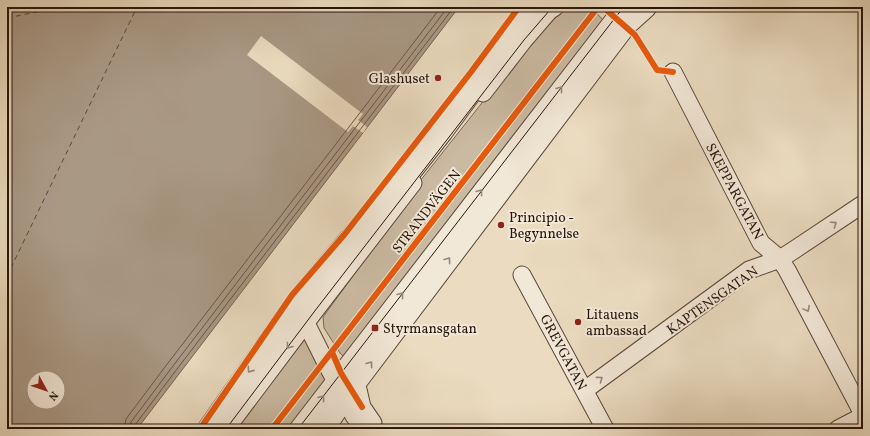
<svg xmlns="http://www.w3.org/2000/svg" width="870" height="436" font-family="Vollkorn,serif">
  <rect width="100%" height="100%" fill="#ebdcc1"/>
  <filter id="stains"><feTurbulence type="fractalNoise" baseFrequency=".005" numOctaves="4"/><feColorMatrix values="0 0 0 0 .2 0 0 0 0 .09 0 0 0 0 .02 0 0 0 .5 -.17"/></filter>
  <radialGradient id="worn" r=".72"><stop offset=".6" stop-color="#630" stop-opacity="0"/><stop offset="1" stop-color="#630" stop-opacity=".3"/></radialGradient>
  <g fill="#cabaa2" stroke="#796858">
    <path d="M565,7H591L603,20L344,357L340,353L324,328L323,317L388,228L389,220L551,16Z"/>
    <path d="M303,337L305,339L328,381L295,429H234Z"/>
  </g>
  <path fill="#a99884" stroke="#756454" fill-rule="evenodd" d="M7,7H459L137,429H7ZM34,378H58V402H34Z"/>
  <path fill="#ebdcc1" d="M261,36L363,114L358,120L367,127L363,133L353,126L348,132L247,55Z"/>
  <g fill="none" stroke-linecap="round" stroke-linejoin="round">
    <g stroke="#685648" stroke-width="1">
      <path d="M124,429L126,419L168,363L441,7"/>
      <path d="M130,429L131,422L173,366L448,7"/>
      <path d="M135,429V425L177,369L454,7"/>
    </g>
    <g stroke="#5c493d" stroke-width="1" stroke-dasharray="5 4" stroke-linecap="butt">
      <path d="M7,18L61,7"/>
      <path d="M7,276L137,7"/>
    </g>
    <defs>
      <g id="minor">
        <path d="M673,72L761,243L780,259L787,270L863,414"/>
        <path d="M483,93L524,40L549,11L555,7"/>
        <path d="M522,275L605,429"/>
        <path d="M305,313L306,323L325,361L354,416L364,429"/>
        <path d="M356,381L362,407L373,423"/>
        <path d="M585,390L749,270L780,259L794,250L863,204"/>
        <path d="M226,429L314,312L413,183"/>
        <path d="M298,429L618,14L625,7"/>
        <path d="M838,429L863,416"/>
      </g>
      <g id="tertiary">
        <path d="M209,429L299,300L373,213L397,188L442,131L518,28L539,7"/>
        <path d="M322,429L329,420L350,389L625,25L645,7"/>
      </g>
    </defs>
    <use href="#minor" stroke="#59473a" stroke-width="19"/>
    <use href="#tertiary" stroke="#59473a" stroke-width="24"/>
    <use href="#minor" stroke="#f2e8d7" stroke-width="17"/>
    <use href="#tertiary" stroke="#f2e8d7" stroke-width="22"/>
    <g stroke="#28150d" stroke-width="1">
      <path d="M226,429L314,312L524,40L549,11L555,7"/>
      <path d="M298,429L618,14L625,7"/>
    </g>
    <defs>
      <g id="cycleway">
        <path d="M603,7L635,35L657,70L673,72"/>
        <path d="M332,352L341,373L362,407"/>
        <path d="M200,429L292,295L344,235L471,72L519,7"/>
        <path d="M272,429L598,7"/>
      </g>
    </defs>
    <use href="#cycleway" stroke="#f2e8d7" stroke-width="8"/>
    <use href="#cycleway" stroke="#e8590c" stroke-width="6"/>
  </g>
  <defs><path id="oneway-chevron" d="M-2-3.5L2.5 0L-2 3.5" fill="none" stroke-width="1.6" stroke-linecap="round" stroke-linejoin="round"/></defs>
  <g stroke="#97897c">
    <use href="#oneway-chevron" transform="translate(560 89) rotate(-52)"/>
    <use href="#oneway-chevron" transform="translate(480 192) rotate(-52)"/>
    <use href="#oneway-chevron" transform="translate(834 224) rotate(-34)"/>
    <use href="#oneway-chevron" transform="translate(448 260) rotate(-53)"/>
    <use href="#oneway-chevron" transform="translate(401 295) rotate(-52)"/>
    <use href="#oneway-chevron" transform="translate(807 309) rotate(62)"/>
    <use href="#oneway-chevron" transform="translate(289 346) rotate(127)"/>
    <use href="#oneway-chevron" transform="translate(370 364) rotate(-53)"/>
    <use href="#oneway-chevron" transform="translate(250 370) rotate(125)"/>
    <use href="#oneway-chevron" transform="translate(600 379) rotate(-36)"/>
    <use href="#oneway-chevron" transform="translate(322 398) rotate(-53)"/>
  </g>
  <g fill="#8f2418" stroke="#f2e8d7" stroke-width="1.5">
    <circle cx="438" cy="78" r="4"/>
    <circle cx="501" cy="225" r="4"/>
    <circle cx="578" cy="322" r="4"/>
    <rect x="371" y="324" width="8" height="8" rx="2"/>
  </g>
  <g text-anchor="middle" stroke-width="4" stroke-linejoin="round" paint-order="stroke">
    <g font-size="14" fill="#28150d" stroke="#f2e8d7" text-anchor="start">
      <text x="430" y="83" text-anchor="end">Glashuset</text>
      <text x="509" y="222">Principio -<tspan x="509" dy="16">Begynnelse</tspan></text>
      <text x="586" y="319">Litauens<tspan x="586" dy="16">ambassad</tspan></text>
      <text x="383" y="333">Styrmansgatan</text>
    </g>
    <g font-size="14" fill="#28150d" stroke="#f2e8d7">
      <text transform="translate(735 191) rotate(62)" y="5">SKEPPARGATAN</text>
      <text transform="translate(426 211) rotate(-52)" y="5">STRANDVÄGEN</text>
      <text transform="translate(712 300) rotate(-35)" y="5">KAPTENSGATAN</text>
      <text transform="translate(564 352) rotate(62)" y="5">GREVGATAN</text>
    </g>
  </g>
  <rect width="870" height="436" fill="none" stroke="#ebdcc1" stroke-width="24"/>
  <rect x="8" y="8" width="854" height="420" fill="none" stroke="#28150d" stroke-width="2"/>
  <rect x="12" y="12" width="846" height="412" fill="none" stroke="#28150d"/>
  <g transform="translate(46 390) rotate(130)"><circle r="19" fill="#f2e8d7" stroke="#a19486"/>
  <path d="M0-3L7 15L0 10L-7 15Z" fill="#8f2418"/>
  <text y="-6" font-size="11" font-weight="bold" text-anchor="middle" fill="#28150d">N</text>
  </g>
  <rect width="100%" height="100%" filter="url(#stains)"/>
  <rect width="100%" height="100%" fill="url(#worn)"/>
</svg>
